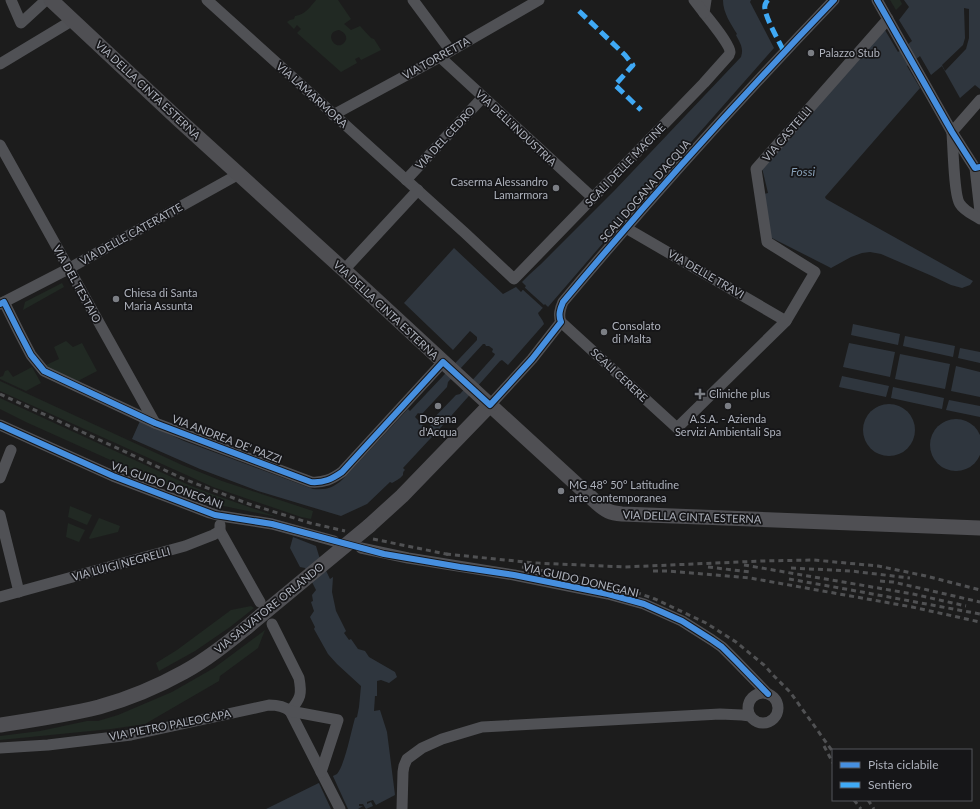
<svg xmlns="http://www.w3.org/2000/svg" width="980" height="809" font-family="Lato,sans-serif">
  <rect width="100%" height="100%" fill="#1c1c1c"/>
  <g fill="#212923" fill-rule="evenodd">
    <path d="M316,0H338L351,19L344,24L351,30L360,26L371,38L374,39L381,50L361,60L359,57L355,59L357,63L341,72L297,33L301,29L297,25L294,29L287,22L290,20L294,19L295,16C305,15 310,7 316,0ZM339,30C345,32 349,38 344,43C335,52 323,32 339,30Z"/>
    <path d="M890,0H900L902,4L896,10Z"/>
    <path d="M62,283L64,287L23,310L25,302Z"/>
    <path d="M66,341L73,347L82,343L97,371L78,381L44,366L59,359L54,347Z"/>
    <path d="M32,367L41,383L26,391L0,379V377L3,376L5,371L8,370L13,377Z"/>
    <path d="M0,381L182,465L222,481L313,511L311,519L301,517L213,487L0,391Z"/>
    <path d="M0,398L191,486L212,494L277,517L204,502L28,423L0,409Z"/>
    <path d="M70,506L92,515L87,525L68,517Z"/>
    <path d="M99,518L120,526L118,532L90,539L89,538Z"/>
    <path d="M68,523L85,530L79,542L66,537Z"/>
    <path d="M251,606L254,608L230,627L195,651L159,671L156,663L177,650L231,610Z"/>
    <path d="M265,630L258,648L220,676L219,681L145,724L111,729L0,740V736L40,731L87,721H98L118,715L172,692L214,668Z"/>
  </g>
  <g fill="#2f363e" fill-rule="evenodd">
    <path d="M723,0H751L750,2L774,48L641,199L640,202L635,206L548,307L545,306L538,313C540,318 542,318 544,324L508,365L502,360L500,361L435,434L429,440L403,468L405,470C403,471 403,473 403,475C400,479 395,481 392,483L390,482L367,504L341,516L258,491L200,469L132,439L140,421L184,441L313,489C327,490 333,488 343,479L408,409L410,411L477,340V337L470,331L453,350L404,303L454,248L503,294L516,287L521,292L526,286L522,282L530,274L541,264L614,191L741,57C744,48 740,43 736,35L737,34C731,24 723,13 723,0ZM483,344H485L486,346H489L493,349L492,352L495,354L494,356L460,394L456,395L429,423L431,425L427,429L415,417L418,413L421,415L447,387L448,382Z"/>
    <path d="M904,0H980V89L975,85L960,98L942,66L931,75L920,56L907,66L920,88L825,197L826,199L973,281L970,285L962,288L951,285L932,276L881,254L870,252L862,253L851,257L831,268L770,237L764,194L768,193L762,168L885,30L898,52L912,41L899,20L909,7Z"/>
    <path d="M853,324L900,334L898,345L851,335Z"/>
    <path d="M905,336L955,346L953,357L903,346Z"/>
    <path d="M849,343L895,352L890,377L843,367Z"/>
    <path d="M960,348L980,352V363L958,358Z"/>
    <path d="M900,354L950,364L945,389L895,379Z"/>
    <path d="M956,366L980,372V397L951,391Z"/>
    <path d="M842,376L889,386L886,397L839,387Z"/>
    <path d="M893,387L944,398L942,409L891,398Z"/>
    <path d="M949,400L980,406V417L946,410Z"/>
    <circle cx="889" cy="430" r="26"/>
    <circle cx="956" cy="445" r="26"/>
    <path d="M293,537L316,546L319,556L330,579L333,577L332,592L336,611L346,631L344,633L349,640L351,639L358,649L365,651L369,657L395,672L397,677L389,683L381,680L377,681V696H375L374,711L380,710L387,732L395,795L376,805L373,800L367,802V804L371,802L373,806L366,809L363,804H359V806H363L358,809H266L337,774C345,764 351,732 355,718L357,717L359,707L361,686L337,664L328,654L314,629L315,627L310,617L314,611L311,602L313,601L312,595L316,590L305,568L300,567L290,548Z"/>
  </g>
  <g fill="#1c1c1c">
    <path d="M964,8L969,9V38L966,49L945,71L942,65L963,45L965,38Z"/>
    <path d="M523,286L544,305L545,304L549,308H546L543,311L541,310L543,308L521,288Z"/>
    <path d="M332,774L348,809H331L318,781Z"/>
  </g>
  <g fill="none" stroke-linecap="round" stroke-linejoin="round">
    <g stroke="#505155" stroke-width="11">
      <path d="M11,0L21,23L46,0"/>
      <path d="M207,0L465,233L514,279L704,83L729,55C729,54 730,53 730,52C730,45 709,19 704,13L706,0"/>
      <path d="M413,0L450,50"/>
      <path d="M694,0L704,13"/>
      <path d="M877,0L952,132L975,168L980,212"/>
      <path d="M440,57L593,198"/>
      <path d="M0,64L73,20"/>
      <path d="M333,115L440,57L539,0"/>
      <path d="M952,132L980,100"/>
      <path d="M952,133C953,145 954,197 960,204C964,211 974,215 980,219"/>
      <path d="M0,145L155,423"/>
      <path d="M406,180L483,97"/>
      <path d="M626,228L786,321"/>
      <path d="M344,270L418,190"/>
      <path d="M4,302L19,332L31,355L44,371L155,423L311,482C324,483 332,479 342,472L443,362"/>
      <path d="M0,304L68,269L239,174"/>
      <path d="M561,322L677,428L786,321L815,272L767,242L756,169L888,19"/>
      <path d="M561,322C558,315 560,309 563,302C650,198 740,98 834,0"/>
      <path d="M490,405L532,359L561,322"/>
      <path d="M0,425L113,476L210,513L221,516L272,524L334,541"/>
      <path d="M0,478L11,450"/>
      <path d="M0,515L19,592"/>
      <path d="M220,525V531L260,602"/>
      <path d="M361,548L408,558L514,575L608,594L644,604L682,621L712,640L722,647L736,661L768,694"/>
      <path d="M0,597L185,546L213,535L220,531"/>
      <path d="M272,624L299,678C302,694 301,698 290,711"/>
      <circle cx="763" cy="708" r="15"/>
      <path d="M290,711L340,809"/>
      <path d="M0,748L48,745L131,735L269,705C277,705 284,706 290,711L338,720L321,772"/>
      <path d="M402,809L403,772L404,766L407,759L422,748L442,739L482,727L720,714L742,715L750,716"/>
    </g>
    <g stroke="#4f4f53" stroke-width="15">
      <path d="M51,0L178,119L344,270L478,394L597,503C606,511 610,513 622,514L980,528"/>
      <path d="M369,526L402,496L490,405"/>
      <path d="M0,725C33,720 67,715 99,707C128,699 157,687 184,672C206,660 226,644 246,628"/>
    </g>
    <g stroke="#505153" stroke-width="3" stroke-dasharray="5 4" stroke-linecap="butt">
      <path d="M0,394L184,479L249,504L310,523L345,531"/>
      <path d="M373,539L451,555"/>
      <path d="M446,554L535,563L625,567L762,561L814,560L878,566L926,576L980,590"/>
      <path d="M744,565L913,594L966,606"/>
      <path d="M522,567L573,576L615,585L655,599L706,623L736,642L764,665L774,676L790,692L833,752"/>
      <path d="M708,567L750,572"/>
      <path d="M791,568L851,571L910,578"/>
      <path d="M653,571H668L750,578L912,607L980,622"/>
      <path d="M789,579L862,592L980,614"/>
      <path d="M880,581L893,582L980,602"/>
      <path d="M824,746L833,763"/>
      <path d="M854,800L861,809"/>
      <path d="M868,800L874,809"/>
    </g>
    <path stroke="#4f4f53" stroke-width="15" d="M246,628L369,526"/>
    <g stroke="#3fa9f5" stroke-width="5" stroke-dasharray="10 5" stroke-linecap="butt">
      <path d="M768,0C765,3 764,5 765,9C766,19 779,41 784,52"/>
      <path d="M579,11L625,55L633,65L615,85L641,110"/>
    </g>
    <defs>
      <g id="cycleway">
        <path d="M877,0L952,132L975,168L980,167"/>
        <path d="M0,304L4,302L19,332L31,355L44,371L155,423L311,482C324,483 332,479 342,472L443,362L490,405L532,359L561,322C558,315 560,309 563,302C650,198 740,98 834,0"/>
        <path d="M0,425L113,476L215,515L272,524L384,554L460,567L514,575L608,594L644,604L682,621L712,640L722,647L736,661L768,694"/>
      </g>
    </defs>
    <use href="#cycleway" stroke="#161618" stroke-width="8"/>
    <use href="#cycleway" stroke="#468fdf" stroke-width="6"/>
  </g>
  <g fill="#7b7e84" stroke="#161618" stroke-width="1.5">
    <circle cx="811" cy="53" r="4"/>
    <circle cx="556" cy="188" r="4"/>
    <circle cx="116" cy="299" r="4"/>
    <circle cx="604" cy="332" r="4"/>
    <path d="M698 388h4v4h4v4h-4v4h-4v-4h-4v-4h4z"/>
    <circle cx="438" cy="406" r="4"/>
    <circle cx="728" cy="406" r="4"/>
    <circle cx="561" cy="491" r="4"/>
  </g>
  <g text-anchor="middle" stroke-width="3.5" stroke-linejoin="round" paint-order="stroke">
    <g font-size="11" fill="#aeb2bc" stroke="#161618" text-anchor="start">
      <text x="819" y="57">Palazzo Stub</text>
      <text x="548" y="186" text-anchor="end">Caserma Alessandro<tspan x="548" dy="13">Lamarmora</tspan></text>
      <text x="124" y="297">Chiesa di Santa<tspan x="124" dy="13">Maria Assunta</tspan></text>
      <text x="612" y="330">Consolato<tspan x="612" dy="13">di Malta</tspan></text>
      <text x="709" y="398">Cliniche plus</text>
      <text x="438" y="423" text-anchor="middle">Dogana<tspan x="438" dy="13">d'Acqua</tspan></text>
      <text x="728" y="423" text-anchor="middle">A.S.A. - Azienda<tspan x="728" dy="13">Servizi Ambientali Spa</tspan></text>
      <text x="569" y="489">MG 48° 50° Latitudine<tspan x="569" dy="13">arte contemporanea</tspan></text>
    </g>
    <g font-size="11" fill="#aeb2bc" stroke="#161618">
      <text transform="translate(436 58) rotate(-29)" y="4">VIA TORRETTA</text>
      <text transform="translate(148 90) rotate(43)" y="4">VIA DELLA CINTA ESTERNA</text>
      <text transform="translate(312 95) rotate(42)" y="4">VIA LAMARMORA</text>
      <text transform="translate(516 128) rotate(43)" y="4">VIA DELL'INDUSTRIA</text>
      <text transform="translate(787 134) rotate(-49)" y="4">VIA CASTELLI</text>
      <text transform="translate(445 138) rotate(-47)" y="4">VIA DEL CEDRO</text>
      <text transform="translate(625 165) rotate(-46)" y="4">SCALI DELLE MACINE</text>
      <text transform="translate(645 191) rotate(-49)" y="4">SCALI DOGANA D'ACQUA</text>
      <text transform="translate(131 234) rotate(-29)" y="4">VIA DELLE CATERATTE</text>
      <text transform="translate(706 274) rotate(30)" y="4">VIA DELLE TRAVI</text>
      <text transform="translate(77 284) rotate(61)" y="4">VIA DEL TESTAIO</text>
      <text transform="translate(386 310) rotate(43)" y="4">VIA DELLA CINTA ESTERNA</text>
      <text transform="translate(619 375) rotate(43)" y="4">SCALI CERERE</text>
      <text transform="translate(227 439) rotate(21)" y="4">VIA ANDREA DE' PAZZI</text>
      <text transform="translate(167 485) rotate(20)" y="4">VIA GUIDO DONEGANI</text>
      <text transform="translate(692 517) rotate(2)" y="4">VIA DELLA CINTA ESTERNA</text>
      <text transform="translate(121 564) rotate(-15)" y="4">VIA LUIGI NEGRELLI</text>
      <text transform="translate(581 580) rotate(13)" y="4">VIA GUIDO DONEGANI</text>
      <text transform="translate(269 608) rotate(-39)" y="4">VIA SALVATORE ORLANDO</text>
      <text transform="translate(170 725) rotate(-11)" y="4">VIA PIETRO PALEOCAPA</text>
    </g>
    <g font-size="12" font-style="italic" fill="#879fb5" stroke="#161618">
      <text x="803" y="176">Fossi</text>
    </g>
  </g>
  <rect x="832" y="749" width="140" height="52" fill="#161618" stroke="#53545a"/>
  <rect x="840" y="762" width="20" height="6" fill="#468fdf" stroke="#53545a"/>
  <text x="868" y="769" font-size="12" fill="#aeb2bc">Pista ciclabile</text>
  <rect x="840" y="782" width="20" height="6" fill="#3fa9f5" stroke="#53545a"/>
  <text x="868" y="789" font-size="12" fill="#aeb2bc">Sentiero</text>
</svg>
